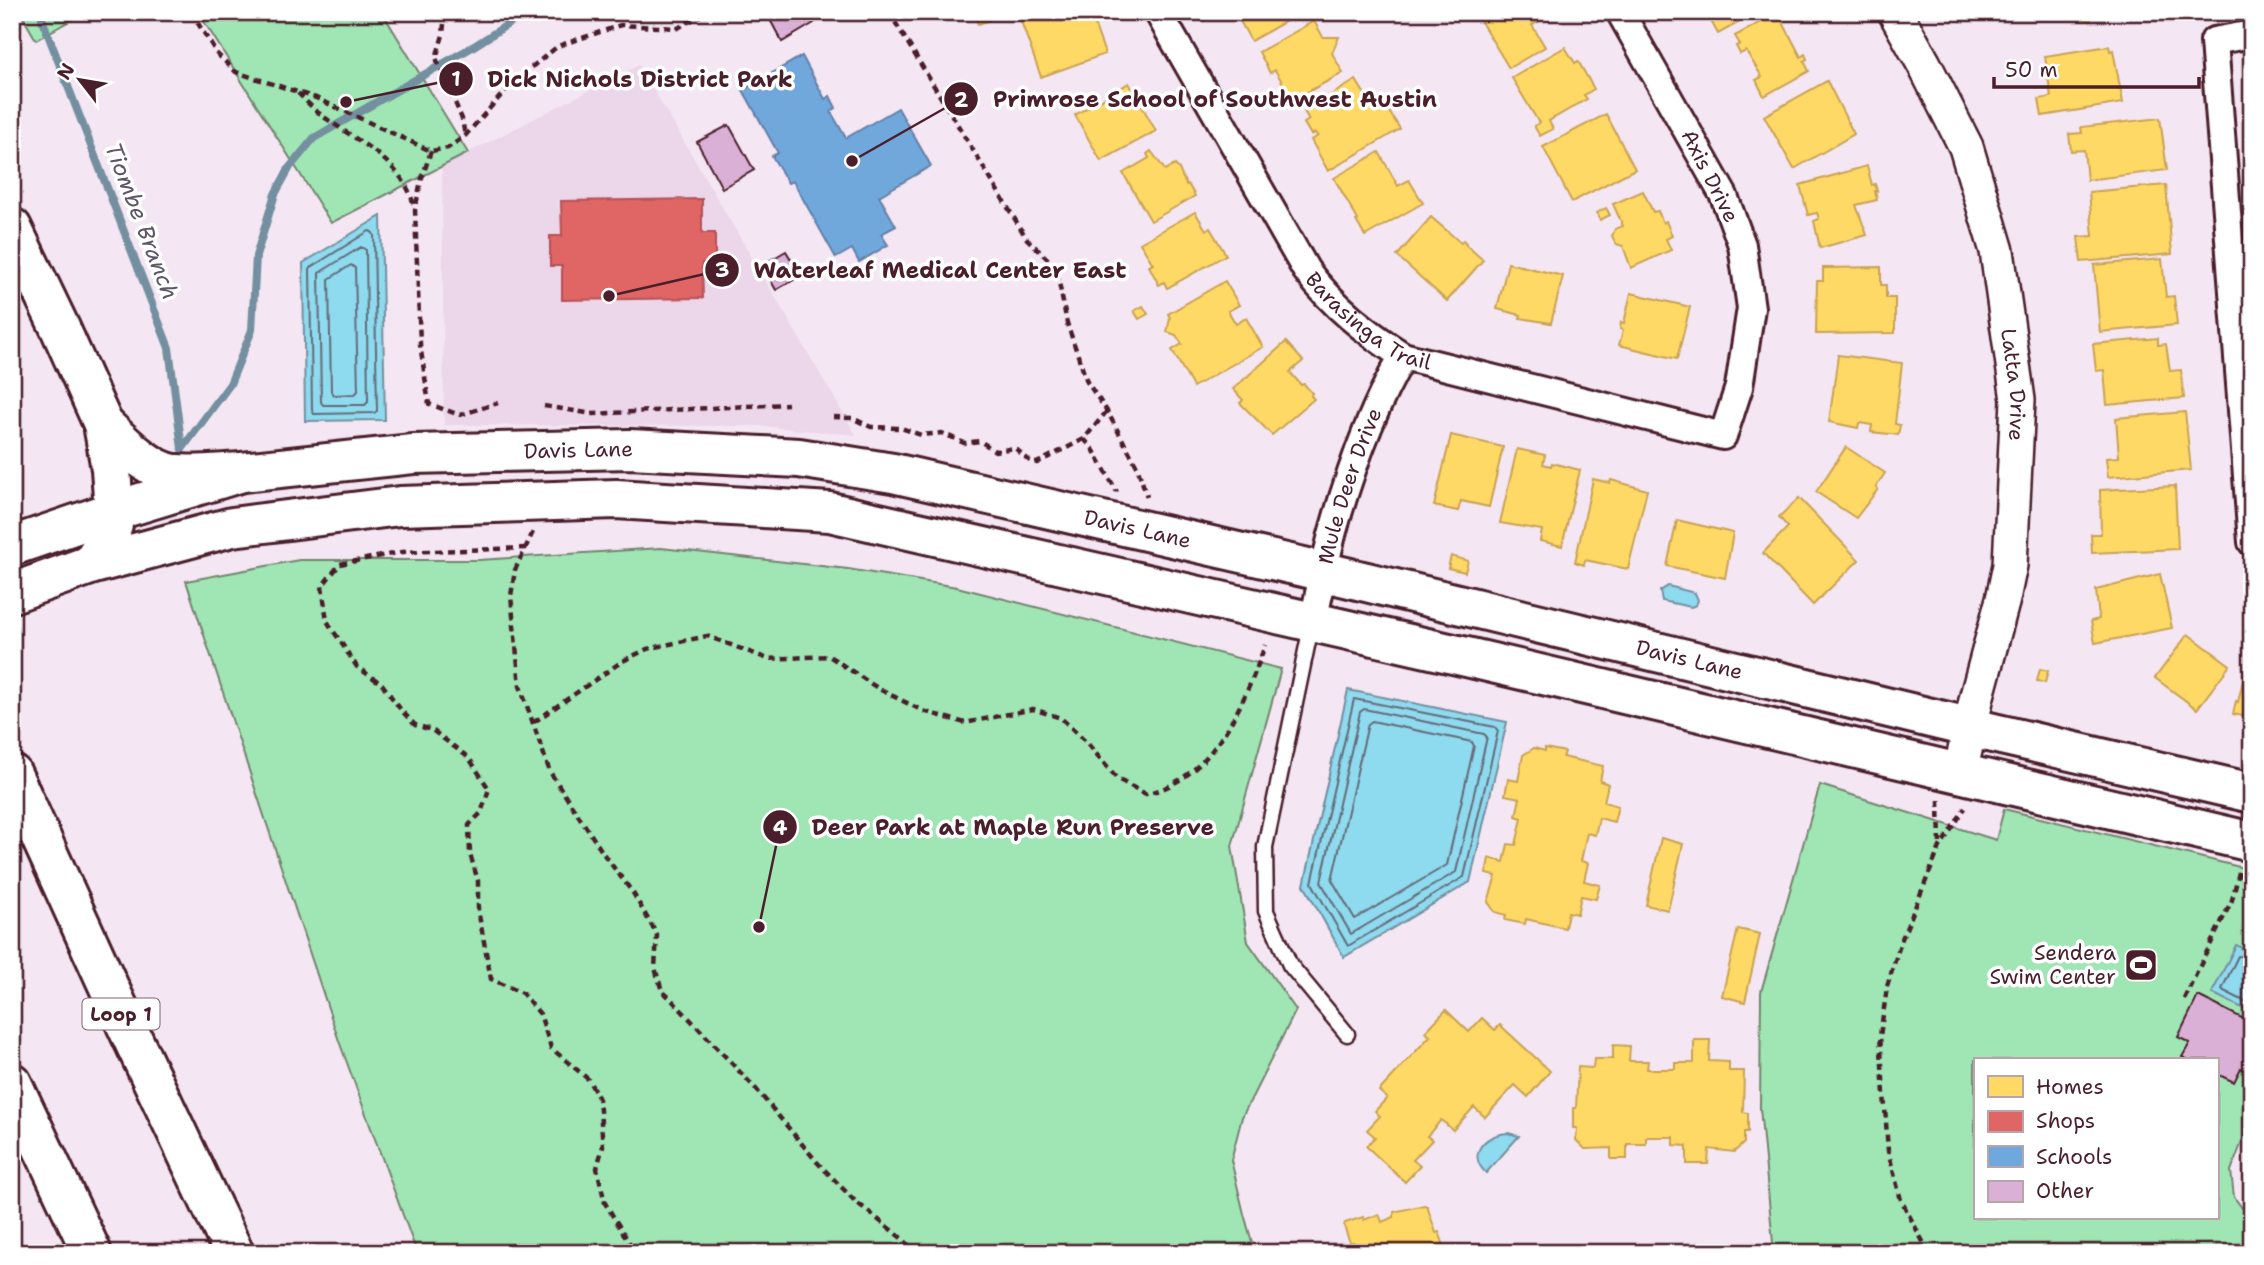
<svg xmlns="http://www.w3.org/2000/svg" width="2264" height="1265" font-family="'Shantell Sans',sans-serif">
  <rect width="100%" height="100%" fill="#f4e7f3"/>
  <filter id="ink" filterUnits="userSpaceOnUse"><feTurbulence type="fractalNoise" baseFrequency=".0143" numOctaves="2"/><feDisplacementMap in="SourceGraphic" scale="14" xChannelSelector="R" yChannelSelector="G"/><feConvolveMatrix kernelMatrix="1 2 1 2 8 2 1 2 1" color-interpolation-filters="sRGB"/></filter>
  <g filter="url(#ink)">
    <path fill="#ecd6ea" d="M639,65L856,435L760,426L444,425L442,166Z"/>
    <g fill="#9fe6b4" stroke="#748270" stroke-width="2" fill-rule="evenodd">
      <path d="M20,12H85L36,40Z"/>
      <path d="M198,12H382L468,153L331,223Z"/>
      <path d="M661,548L848,569L957,587L1281,669L1232,846L1248,942L1296,1010L1242,1117L1231,1160L1244,1214L1255,1253H417L339,1041L186,581L299,560H479Z"/>
      <path d="M1820,785L1996,840L2004,809L2252,870V1126L2246,1131L2231,1171L2234,1197L2252,1221V1253H1774L1760,1108L1761,992ZM1975,1060H2217V1218H1975Z"/>
    </g>
    <g fill="#8edaee" stroke="#738fa0" stroke-width="2">
      <path d="M381,216L385,420L305,421L303,263Z"/>
      <path d="M1668,586L1695,593L1698,600L1696,605L1691,607L1662,601L1660,591Z"/>
      <path d="M1348,690L1507,722L1470,882L1344,957L1304,885Z"/>
      <path d="M2236,945L2252,953V1013L2212,993Z"/>
      <path d="M1508,1133L1519,1136L1486,1173C1466,1154 1485,1134 1508,1133Z"/>
    </g>
    <g fill="#ffd966" stroke="#c9a154" stroke-width="2">
      <path d="M978,12H987L990,20L978,24L974,14Z"/>
      <path d="M1045,12H1090L1105,54L1041,77L1021,21Z"/>
      <path d="M1240,12H1302L1251,41L1240,21L1243,19Z"/>
      <path d="M1475,12H1532L1538,22L1532,25L1545,47L1509,68Z"/>
      <path d="M1706,12H1758L1718,34Z"/>
      <path d="M2065,12H2093L2090,21Z"/>
      <path d="M1778,13L1801,57L1805,54L1807,59L1804,61L1809,71L1764,96L1756,80L1762,77L1746,51L1740,54L1736,46L1740,44L1735,36Z"/>
      <path d="M1314,21L1323,37H1339L1332,53L1343,73L1293,100L1275,70L1270,73L1259,52Z"/>
      <path d="M2109,46L2110,51L2113,50L2123,103L2042,116L2039,99L2051,97L2045,56Z"/>
      <path d="M1565,47L1575,63L1578,61L1594,89L1584,95L1587,99L1549,121L1553,129L1540,136L1534,126L1539,123L1512,78Z"/>
      <path d="M1356,80L1372,106L1382,100L1400,129L1328,171L1311,140L1318,136L1315,133L1311,135L1304,123L1309,120L1304,111Z"/>
      <path d="M1827,81L1854,134L1794,169L1764,116Z"/>
      <path d="M1129,83L1156,131L1101,161L1075,115Z"/>
      <path d="M1606,114L1635,169L1572,202L1543,147Z"/>
      <path d="M2160,118L2167,170L2087,180L2084,150L2071,151L2069,134L2082,133L2081,127Z"/>
      <path d="M1151,151L1165,170L1175,165L1179,169L1186,185L1188,184L1195,196L1151,221L1123,173L1149,158L1147,154Z"/>
      <path d="M1379,152L1398,186L1409,180L1423,203L1365,236L1356,221L1358,220L1334,178Z"/>
      <path d="M1867,166L1872,185L1875,184L1877,191H1875L1877,200L1856,205L1867,235L1820,248L1814,221L1819,219L1817,213L1808,215L1800,185Z"/>
      <path d="M2166,185L2172,254L2081,262L2078,237L2093,236L2089,192Z"/>
      <path d="M1643,191L1653,212L1658,211L1663,223L1666,221L1672,236L1666,239L1671,250L1631,268L1623,246L1616,244L1612,236L1615,229L1623,226L1613,204Z"/>
      <path d="M1606,208L1610,215L1600,220L1597,213Z"/>
      <path d="M1195,212L1206,230L1210,228L1226,255L1167,288L1164,282L1159,285L1149,266L1153,264L1140,243Z"/>
      <path d="M1431,217L1461,243L1463,240L1466,243L1465,244L1483,260L1447,301L1397,256Z"/>
      <path d="M2162,259L2166,297L2174,296L2177,325L2100,332L2094,265Z"/>
      <path d="M1508,263L1563,276L1551,323L1520,318L1521,315L1497,309Z"/>
      <path d="M1881,267V285H1886V298H1895V333L1816,334L1817,281H1823V268Z"/>
      <path d="M1225,281L1239,305L1228,311L1236,324L1246,318L1263,347L1193,387L1172,350L1182,344L1176,335L1167,332L1170,318L1168,314Z"/>
      <path d="M1631,293L1690,307L1677,359L1619,345L1623,330L1620,329L1621,322L1624,323Z"/>
      <path d="M1143,306L1148,314L1139,319L1134,311Z"/>
      <path d="M2158,338V345L2166,344L2170,371L2181,370L2184,398L2107,405L2104,370L2096,371L2093,344Z"/>
      <path d="M1286,342L1303,361L1290,372L1301,385L1304,384L1312,393L1311,396L1314,399L1272,435L1240,403L1243,400L1233,389Z"/>
      <path d="M1838,355L1902,363L1895,424L1900,425L1898,435L1871,432L1872,425L1859,423L1858,428L1829,422Z"/>
      <path d="M2185,412L2191,470L2108,477L2106,458L2119,457L2116,418Z"/>
      <path d="M1451,435L1503,447L1489,507L1461,501L1458,511L1434,506Z"/>
      <path d="M1846,447L1885,473L1876,487L1878,489L1856,518L1816,492Z"/>
      <path d="M1517,449L1545,455L1543,464L1551,466L1552,463L1580,470L1562,546L1540,541L1542,530L1500,523Z"/>
      <path d="M1593,479L1610,483L1611,480L1647,490L1628,569L1585,560L1584,565L1575,562Z"/>
      <path d="M2175,486L2178,549L2092,553L2091,534H2101L2100,490Z"/>
      <path d="M1799,498L1859,560L1813,605L1763,553L1788,527L1779,517Z"/>
      <path d="M1677,520L1733,533L1725,578L1667,566Z"/>
      <path d="M1451,556L1468,561L1465,572L1448,568Z"/>
      <path d="M2160,574L2172,628L2095,643L2091,621L2099,619L2096,590Z"/>
      <path d="M2188,634L2230,665L2197,709L2155,678Z"/>
      <path d="M2247,663L2252,664V718L2233,714L2236,701L2238,702Z"/>
      <path d="M2040,669L2048,671L2045,683L2037,681Z"/>
      <path d="M1534,748L1545,751V748L1565,752L1563,757L1603,766L1600,781L1608,784L1604,802L1618,806L1614,822L1599,818L1595,835L1587,833L1581,861L1588,863L1584,881L1600,885L1596,899L1581,896L1577,914L1568,912L1565,928L1526,919L1525,924L1505,920L1506,915L1495,912L1488,902L1496,876L1486,874L1489,858L1504,862L1508,844L1516,845L1522,818L1516,816L1520,798L1505,795L1508,779L1518,781L1523,755Z"/>
      <path d="M1661,838L1683,844L1668,910L1646,905Z"/>
      <path d="M1738,929L1760,934L1745,1002L1722,996Z"/>
      <path d="M1446,1010L1469,1032L1482,1018L1495,1030L1500,1025L1550,1071L1528,1097L1515,1085L1485,1117L1474,1107L1453,1130L1441,1120L1427,1136L1432,1140L1413,1160L1420,1166L1405,1182L1366,1146L1375,1137L1367,1130L1380,1116L1375,1111L1387,1098L1379,1091L1430,1036L1425,1032Z"/>
      <path d="M1694,1040H1710L1709,1061L1729,1062V1071H1744L1743,1112L1748,1113V1132H1744V1143L1734,1152L1709,1149L1708,1164H1687V1146L1674,1145V1137H1646V1144H1627V1159H1611V1148L1585,1149L1576,1140L1577,1128H1573V1108H1576L1578,1067L1593,1068L1594,1059H1613V1045L1630,1046L1629,1061H1648L1647,1069H1675V1063H1694Z"/>
      <path d="M1424,1205L1427,1206L1436,1233L1439,1232L1446,1251L1441,1253H1353L1356,1251L1353,1242L1350,1243L1344,1226L1345,1223L1363,1217L1364,1220L1379,1214L1382,1222L1394,1217V1212Z"/>
    </g>
    <path fill="#e06666" stroke="#b35154" stroke-width="2" d="M702,199V233H715V263H702L703,298L562,300V266H550V236H562L561,201Z"/>
    <path fill="#6fa8dc" stroke="#647fa7" stroke-width="2" d="M802,56L825,99L830,96L836,108L831,112L846,138L898,108L931,166L879,196L896,226L881,234L888,245L859,262L852,249L836,258L793,181L788,183L772,156L778,153L743,90Z"/>
    <g fill="none" stroke-linecap="round" stroke-linejoin="round">
      <g stroke="#656a79" stroke-width="2">
        <path d="M369,231L372,232L374,235L377,411L374,413L314,414L312,410L310,268Z"/>
        <path d="M361,247L366,250L368,402L365,405H323L321,402L319,273Z"/>
        <path d="M351,265L355,268L358,391L355,394L334,395L331,391L329,279Z"/>
        <path d="M1354,699L1495,727L1498,731L1464,877L1348,946L1312,883Z"/>
        <path d="M1364,709L1484,734L1487,737L1456,872L1351,934L1321,882L1360,712Z"/>
        <path d="M1372,721L1472,742L1474,746L1447,865L1355,919L1332,880L1368,724Z"/>
        <path d="M2252,958L2238,956L2222,989L2224,991L2252,1005"/>
      </g>
      <g stroke="#738fa0" stroke-width="8">
        <path d="M42,12V19L169,348L182,449"/>
        <path d="M182,449L230,384L252,330L256,256L275,194L290,167L314,138L474,46L527,12"/>
      </g>
    </g>
    <g fill="#dab0d6" stroke="#4a1f2b" stroke-width="2">
      <path d="M766,12H808L814,23L782,42Z"/>
      <path d="M729,125L754,170L722,188L697,142Z"/>
      <path d="M786,251L801,276L776,290L762,265Z"/>
      <path d="M2198,996L2252,1023L2251,1073L2241,1068L2234,1082L2217,1074V1060H2189L2182,1057L2190,1043L2178,1037Z"/>
    </g>
    <g fill="none" stroke-linecap="round" stroke-linejoin="round">
      <defs>
        <path id="service" d="M1312,622L1265,847L1266,911L1290,965L1347,1034"/>
        <g id="minor">
          <path id="s1" d="M1158,12L1306,270C1333,306 1366,332 1403,356L1723,436L1739,387L1751,308L1742,245L1724,196L1620,12"/>
          <path d="M2252,34L2214,41L2252,542"/>
          <path id="s2" d="M1313,621C1320,591 1325,561 1333,531C1350,471 1371,410 1403,356"/>
        </g>
        <g id="tertiary">
          <path id="s3" d="M1895,12L1924,64L1966,147L1997,251L2018,400L2010,565L2003,599L1977,696L1960,773"/>
        </g>
        <g id="secondary">
          <path id="s4" d="M12,546L114,511L242,472L413,454L630,449L799,458L893,473L1325,572L1993,733L2252,793"/>
          <path d="M12,593L90,565L232,527L400,506L616,499L830,512L1471,658L2252,842"/>
        </g>
        <g id="motorway">
          <path d="M12,228L60,328L103,424L111,469L114,511L113,525L104,544L90,565"/>
          <path d="M103,424C121,441 149,471 175,474C197,476 220,473 242,472"/>
          <path d="M12,774L128,1029L234,1253"/>
          <path d="M12,1083L92,1253"/>
        </g>
      </defs>
      <use href="#service" stroke="#4a1f2b" stroke-width="19"/>
      <use href="#minor" stroke="#4a1f2b" stroke-width="32"/>
      <use href="#tertiary" stroke="#4a1f2b" stroke-width="38"/>
      <use href="#secondary" stroke="#4a1f2b" stroke-width="44"/>
      <use href="#motorway" stroke="#4a1f2b" stroke-width="44"/>
      <g stroke="#4a1f2b" stroke-width="4.5" stroke-dasharray="7 5" stroke-linecap="butt">
        <path d="M191,12L217,54L236,72L316,98L431,151L448,148L465,136L513,82L558,46L621,25L678,28L706,12"/>
        <path d="M445,12L443,35L436,58L462,119L465,136"/>
        <path d="M889,12L1027,239L1056,267L1067,323L1087,382L1107,411L1137,466L1147,497"/>
        <path d="M298,93C307,102 316,112 327,119C360,143 404,163 414,206"/>
        <path d="M431,151L421,181L415,210L420,344L429,404L460,415L498,403"/>
        <path d="M544,406L593,414L788,404"/>
        <path d="M833,417L852,418L871,427L901,428L921,435L942,433L964,443L980,441L995,451L1015,448L1031,462L1037,463L1084,439L1107,411"/>
        <path d="M1084,439L1093,449L1117,492"/>
        <path d="M533,532L515,570L511,596L520,686L550,772L605,856L633,893L657,935L655,968L662,991L669,997L756,1089L817,1162L855,1201L905,1241L915,1253"/>
        <path d="M526,548L402,552L340,564L322,586L327,621L357,667L382,684L401,710L415,725L432,730L469,758L489,789L481,813L469,825L470,854L478,881V910L491,979L522,993L540,1014L551,1048L588,1079L599,1099L603,1146L597,1168L605,1203L633,1249L638,1253"/>
        <path d="M534,722L621,662L647,649L707,636L768,659L829,656L879,689L923,711L965,723L1033,709L1061,718L1088,744L1117,779L1146,794C1156,791 1167,788 1176,782C1221,757 1249,692 1265,645"/>
        <path d="M1939,800L1940,847"/>
        <path d="M2184,999L2232,900L2239,872"/>
        <path d="M1929,1253L1901,1200L1888,1151L1880,1036L1887,987L1901,941L1940,847L1965,808"/>
      </g>
      <use href="#service" stroke="#fff" stroke-width="14"/>
      <use href="#minor" stroke="#fff" stroke-width="26"/>
      <use href="#tertiary" stroke="#fff" stroke-width="33"/>
      <use href="#secondary" stroke="#fff" stroke-width="38"/>
      <use href="#motorway" stroke="#fff" stroke-width="38"/>
    </g>
  </g>
  <defs>
    <symbol id="stadium-square" viewBox="-11 -11 22 22"><rect x="-9" y="-9" width="18" height="18" rx="4" fill="#4a1f2b" stroke="#fff"/><path d="M0-5a6.5 5 0 1 0 0 10a6.5 5 0 1 0 0-10ZM-3.5-1.8h7v3.6h-7Z" fill="#fff"/></symbol>
  </defs>
  <g fill-rule="evenodd">
    <use href="#stadium-square" x="2122" y="946" width="38" height="38"/>
  </g>
  <g text-anchor="middle" stroke-width="7" stroke-linejoin="round" paint-order="stroke">
    <rect fill="#fff" stroke="#80626b" stroke-width="2" x="82.5" y="998.5" width="77" height="31" rx="5"/>
    <g font-size="19" font-weight="bold" fill="#4a1f2b">
      <text x="121" y="1021">Loop 1</text>
    </g>
    <g font-size="21" fill="#4a1f2b" stroke="#fff">
      <text transform="translate(1710 176) rotate(63)" y="7">Axis Drive</text>
      <text dy="7" stroke="none"><textPath href="#s1" startOffset="380">Barasinga Trail</textPath></text>
      <text dy="7" stroke="none"><textPath href="#s3" startOffset="396">Latta Drive</textPath></text>
      <text dy="7" stroke="none"><textPath href="#s4" startOffset="579">Davis Lane</textPath></text>
      <text dy="7" stroke="none"><textPath href="#s2" startOffset="140">Mule Deer Drive</textPath></text>
      <text dy="7" stroke="none"><textPath href="#s4" startOffset="1146">Davis Lane</textPath></text>
      <text dy="7" stroke="none"><textPath href="#s4" startOffset="1713">Davis Lane</textPath></text>
    </g>
    <g font-size="21" fill="#4a1f2b" stroke="#fff" text-anchor="end">
      <text x="2116" y="960">Sendera<tspan x="2116" dy="24">Swim Center</tspan></text>
    </g>
    <g font-size="23" font-style="italic" fill="#5e5766" stroke="#fff">
      <text transform="translate(142 221) rotate(69)" y="8">Tiombe Branch</text>
    </g>
  </g>
  <path fill="none" stroke="#4a1f2b" stroke-width="2.5" d="M346 102L456 79M852 161L961 99M609 296L722 270M759 927L780 827"/>
  <g fill="#4a1f2b" stroke="#fff" stroke-width="2.5">
    <circle cx="346" cy="102" r="7"/>
    <circle cx="852" cy="161" r="7"/>
    <circle cx="609" cy="296" r="7"/>
    <circle cx="759" cy="927" r="7"/>
    <circle cx="456" cy="79" r="18"/>
    <circle cx="961" cy="99" r="18"/>
    <circle cx="722" cy="270" r="18"/>
    <circle cx="780" cy="827" r="18"/>
  </g>
  <g font-size="21" text-anchor="middle" font-weight="bold" fill="#fff">
    <text x="456" y="86">1</text>
    <text x="961" y="107">2</text>
    <text x="722" y="277">3</text>
    <text x="780" y="835">4</text>
  </g>
  <g font-size="23" text-anchor="middle" font-weight="bold" fill="#4a1f2b" stroke="#fff" stroke-width="7" stroke-linejoin="round" paint-order="stroke">
    <text x="640" y="87">Dick Nichols District Park</text>
    <text x="1215" y="107">Primrose School of Southwest Austin</text>
    <text x="940" y="278">Waterleaf Medical Center East</text>
    <text x="1013" y="835">Deer Park at Maple Run Preserve</text>
  </g>
  <rect width="2264" height="1265" fill="none" stroke="#fff" stroke-width="42"/>
  <rect x="21" y="21" width="2222" height="1223" fill="none" stroke="#4a1f2b" stroke-width="2.5" filter="url(#ink)"/>
  <rect x="1974" y="1058" width="245" height="161" fill="#ffffff" stroke="#b7a5aa" stroke-width="2"/>
  <rect x="1988" y="1076" width="35" height="21" fill="#ffd966" stroke="#b7a5aa" stroke-width="2"/>
  <text x="2036" y="1094" font-size="21" fill="#4a1f2b">Homes</text>
  <rect x="1988" y="1111" width="35" height="21" fill="#e06666" stroke="#b7a5aa" stroke-width="2"/>
  <text x="2036" y="1128" font-size="21" fill="#4a1f2b">Shops</text>
  <rect x="1988" y="1146" width="35" height="21" fill="#6fa8dc" stroke="#b7a5aa" stroke-width="2"/>
  <text x="2036" y="1164" font-size="21" fill="#4a1f2b">Schools</text>
  <rect x="1988" y="1181" width="35" height="21" fill="#dab0d6" stroke="#b7a5aa" stroke-width="2"/>
  <text x="2036" y="1198" font-size="21" fill="#4a1f2b">Other</text>
  <g transform="translate(80 80) rotate(301)" stroke="#ffffff" stroke-width="5" paint-order="stroke">
  <path d="M0-5L12 26L0 18L-12 26Z" fill="#4a1f2b"/>
  <text y="-10" font-size="19" font-weight="bold" text-anchor="middle" fill="#4a1f2b">N</text>
  </g>
  <path d="M1994 77v10h205v-10" fill="none" stroke="#4a1f2b" stroke-width="3.5"/>
  <text x="2005" y="77" font-size="21" fill="#4a1f2b" stroke="#ffffff" stroke-width="5" paint-order="stroke">50 m</text>
</svg>
